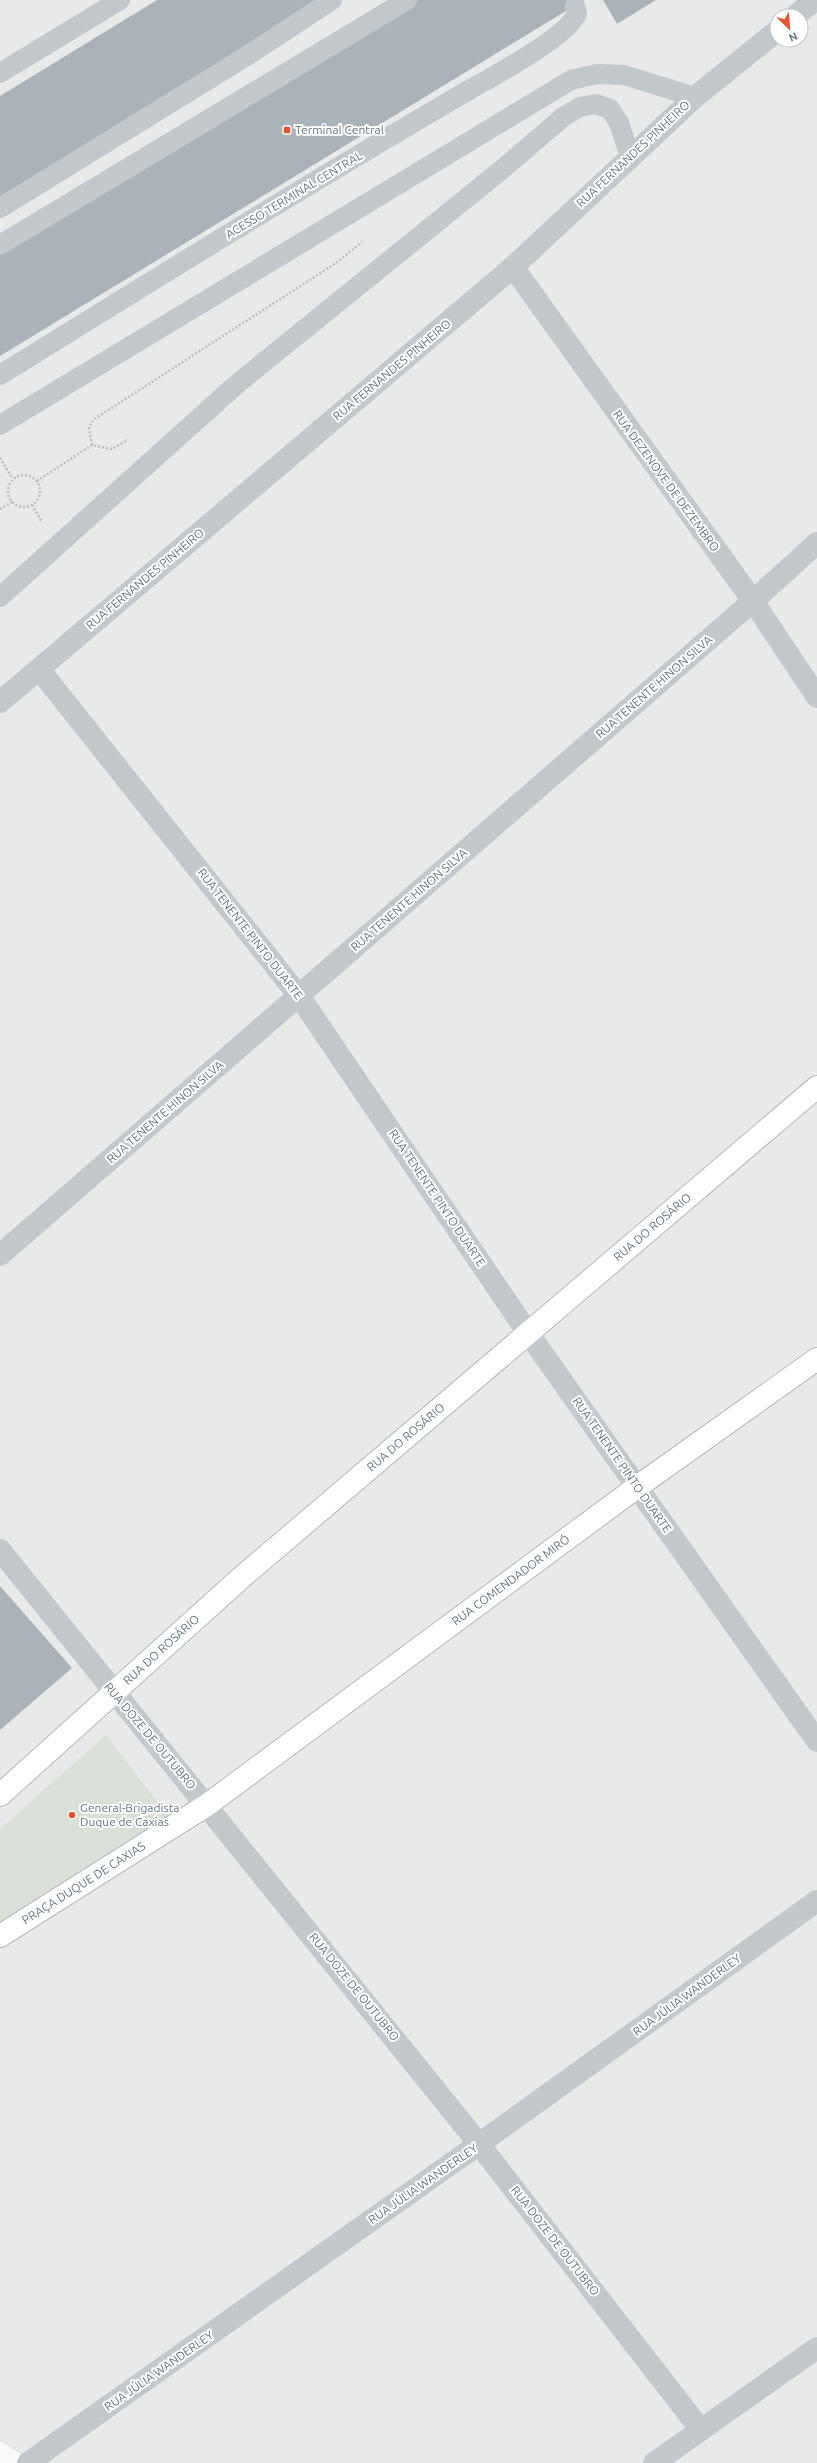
<svg xmlns="http://www.w3.org/2000/svg" width="817" height="2463" font-family="Ubuntu,sans-serif">
  <rect width="100%" height="100%" fill="#fafaf8"/>
  <path fill="#e8e9e9" fill-rule="evenodd" d="M0,0H817V2463H34L0,2441ZM777,16H801V40H777Z"/>
  <path fill="#dadfd7" d="M106,1735L173,1822L0,1926V1829Z"/>
  <g fill="#aab3b9">
    <path d="M157,0H322L0,199V96Z"/>
    <path d="M417,0H584L0,356V255Z"/>
    <path d="M603,0H656L617,24Z"/>
    <path d="M0,1586L72,1668L0,1730Z"/>
  </g>
  <g fill="none" stroke-linecap="round" stroke-linejoin="round">
    <defs>
      <g id="secondary">
        <path id="s1" d="M0,1795L242,1577L817,1087"/>
        <path id="s2" d="M0,1936L207,1805L637,1487L817,1359"/>
      </g>
    </defs>
    <use href="#secondary" stroke="#b3babf" stroke-width="24"/>
    <g stroke="#bbbfc2" stroke-width="2.5" stroke-dasharray="2 2" stroke-linecap="butt">
      <path d="M92,445L89,428L93,420L336,263L362,242"/>
      <path d="M0,458L12,478"/>
      <circle cx="24" cy="491" r="16"/>
      <path d="M37,481L92,445L112,449L128,440"/>
      <path d="M32,505L42,522"/>
      <path d="M0,509L12,502"/>
    </g>
    <g stroke="#c3c8cc" stroke-width="20">
      <path d="M0,73L120,0"/>
      <path d="M0,208L250,54L332,0"/>
      <path d="M0,245L407,0"/>
      <path d="M0,375C155,279 311,182 469,90C493,76 568,37 577,13L575,6"/>
      <path d="M0,425L571,80L597,74L624,75L695,97"/>
      <path d="M0,597L237,384L505,167L563,117L580,107L596,104L610,109L619,123L630,156"/>
    </g>
    <g stroke="#c3c8cc" stroke-width="22">
      <path d="M795,16L815,0"/>
      <path d="M513,267L753,601L817,697"/>
      <path d="M39,669L299,996L528,1333L817,1741"/>
      <path d="M0,702L513,267L695,97L777,31"/>
      <path d="M0,1255L753,601L817,543"/>
      <path d="M0,1550L479,2144L701,2430"/>
      <path d="M28,2463L479,2144L817,1901"/>
      <path d="M654,2463L817,2348"/>
    </g>
    <use href="#secondary" stroke="#fff" stroke-width="22"/>
  </g>
  <g fill="#e4572e" stroke="#fff" stroke-width="1.5">
    <rect x="283" y="126" width="8" height="8" rx="2"/>
    <circle cx="72" cy="1815" r="4"/>
  </g>
  <g text-anchor="middle" stroke-width="4" stroke-linejoin="round" paint-order="stroke">
    <g font-size="12" fill="#657683" stroke="#fff" text-anchor="start">
      <text x="295" y="134">Terminal Central</text>
      <text x="80" y="1812">General-Brigadista<tspan x="80" dy="14">Duque de Caxias</tspan></text>
    </g>
    <g font-size="12" fill="#657683" stroke="#fff">
      <text transform="translate(633 154) rotate(-43)" y="4">RUA FERNANDES PINHEIRO</text>
      <text transform="translate(294 195) rotate(-31)" y="4">ACESSO TERMINAL CENTRAL</text>
      <text transform="translate(392 370) rotate(-40)" y="4">RUA FERNANDES PINHEIRO</text>
      <text transform="translate(666 481) rotate(54)" y="4">RUA DEZENOVE DE DEZEMBRO</text>
      <text transform="translate(145 579) rotate(-40)" y="4">RUA FERNANDES PINHEIRO</text>
      <text transform="translate(654 687) rotate(-41)" y="4">RUA TENENTE HINON SILVA</text>
      <text transform="translate(409 900) rotate(-41)" y="4">RUA TENENTE HINON SILVA</text>
      <text transform="translate(250 934) rotate(52)" y="4">RUA TENENTE PINTO DUARTE</text>
      <text transform="translate(165 1112) rotate(-41)" y="4">RUA TENENTE HINON SILVA</text>
      <text transform="translate(437 1198) rotate(56)" y="4">RUA TENENTE PINTO DUARTE</text>
      <text dy="4" stroke="none"><textPath href="#s1" startOffset="865">RUA DO ROSÁRIO</textPath></text>
      <text dy="4" stroke="none"><textPath href="#s1" startOffset="541">RUA DO ROSÁRIO</textPath></text>
      <text transform="translate(622 1465) rotate(55)" y="4">RUA TENENTE PINTO DUARTE</text>
      <text dy="4" stroke="none"><textPath href="#s2" startOffset="623">RUA COMENDADOR MIRÓ</textPath></text>
      <text dy="4" stroke="none"><textPath href="#s1" startOffset="217">RUA DO ROSÁRIO</textPath></text>
      <text transform="translate(150 1736) rotate(50)" y="4">RUA DOZE DE OUTUBRO</text>
      <text dy="4" stroke="none"><textPath href="#s2" startOffset="99">PRAÇA DUQUE DE CAXIAS</textPath></text>
      <text transform="translate(354 1987) rotate(51)" y="4">RUA DOZE DE OUTUBRO</text>
      <text transform="translate(687 1995) rotate(-36)" y="4">RUA JÚLIA WANDERLEY</text>
      <text transform="translate(423 2184) rotate(-35)" y="4">RUA JÚLIA WANDERLEY</text>
      <text transform="translate(555 2241) rotate(52)" y="4">RUA DOZE DE OUTUBRO</text>
      <text transform="translate(159 2371) rotate(-35)" y="4">RUA JÚLIA WANDERLEY</text>
    </g>
  </g>
  <g transform="translate(789 28) rotate(155)"><circle r="19" fill="#ffffff" stroke="#c1c8cd"/>
  <path d="M0-3L7 15L0 10L-7 15Z" fill="#e4572e"/>
  <text y="-6" font-size="11" font-weight="bold" text-anchor="middle" fill="#657683">N</text>
  </g>
</svg>
